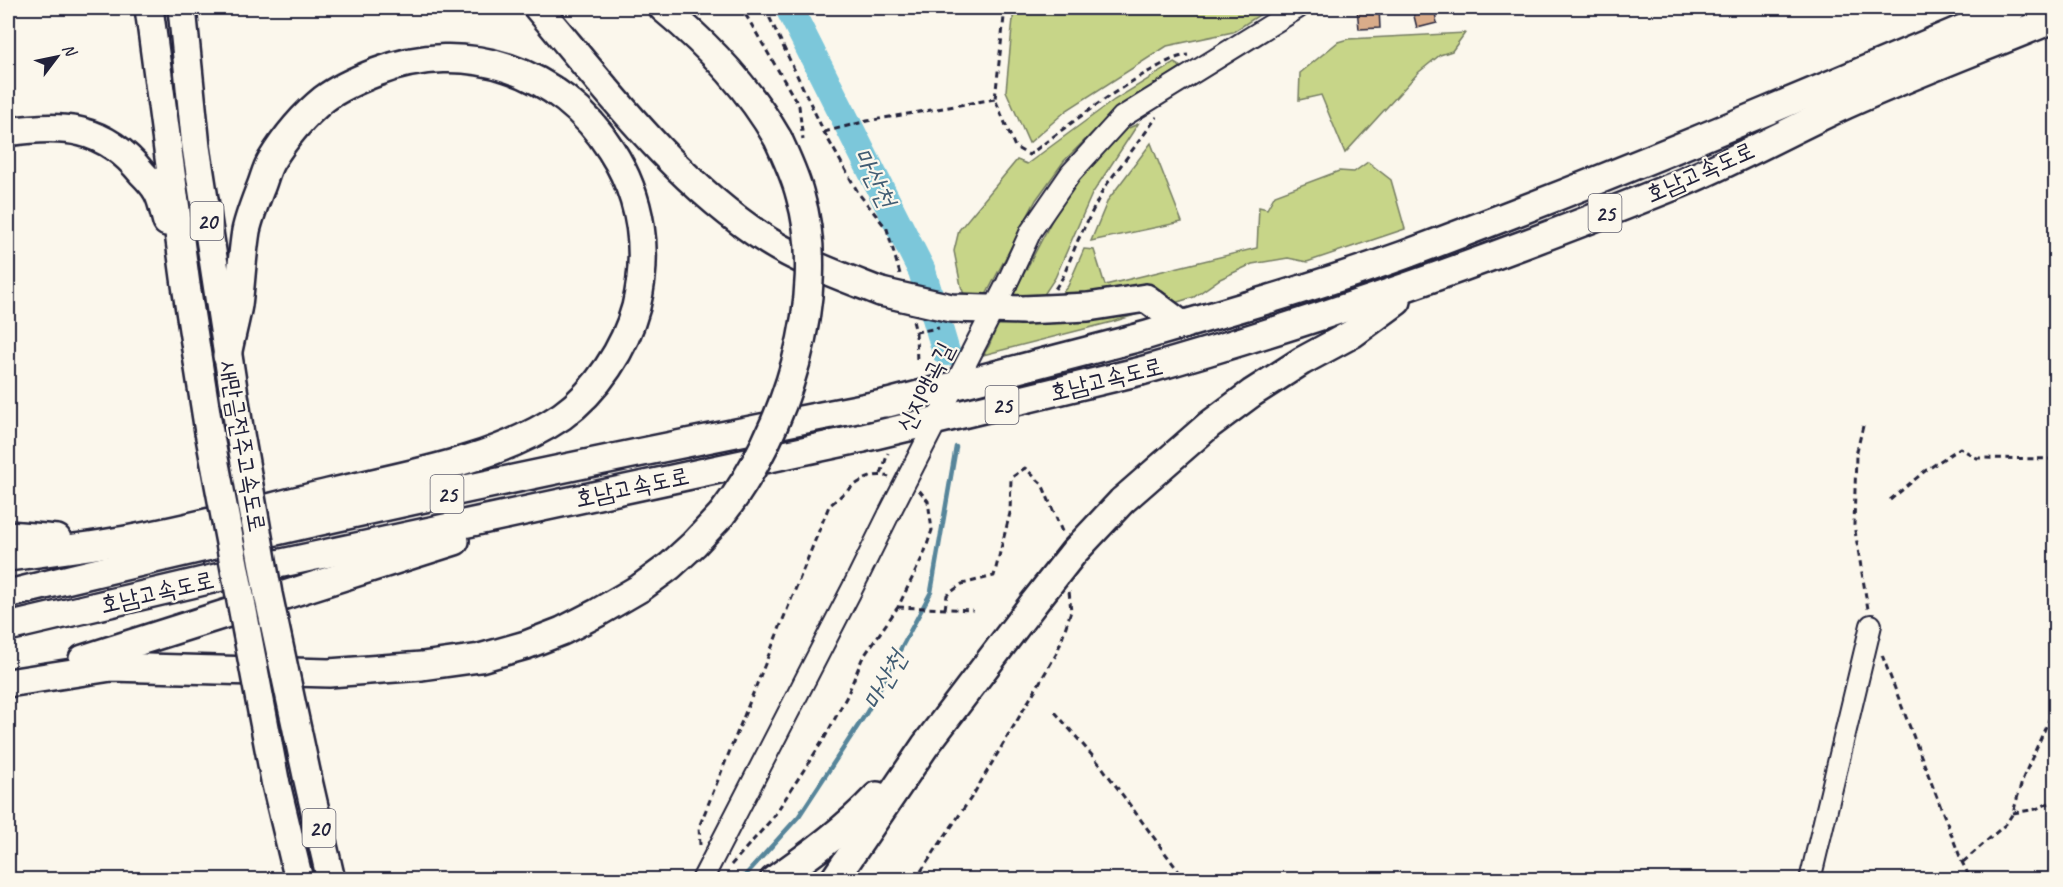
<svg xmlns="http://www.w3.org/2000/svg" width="2063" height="887" font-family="Caveat,'Poor Story',sans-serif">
  <rect width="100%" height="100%" fill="#fbf7ec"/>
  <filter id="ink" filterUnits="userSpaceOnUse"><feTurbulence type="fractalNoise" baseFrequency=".0167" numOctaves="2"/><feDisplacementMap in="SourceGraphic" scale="12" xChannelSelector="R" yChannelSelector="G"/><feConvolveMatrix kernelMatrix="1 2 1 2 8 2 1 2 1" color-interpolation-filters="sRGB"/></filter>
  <g filter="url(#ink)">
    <g fill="#c7d588" stroke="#747c62" stroke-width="1.5">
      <path d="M1014,8H1270L1233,32L1167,46L1067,110L1029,143L1006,91Z"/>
      <path d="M1465,33L1452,51L1440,55L1419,72L1345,153L1321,95L1299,100L1300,73L1338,42L1348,39Z"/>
      <path d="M1174,63L1181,67L1126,104L1100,125L1064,161L1036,200L977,312H970L961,286L954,251L959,230L1017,160L1027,164L1114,100Z"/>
      <path d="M1138,124L1092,194L1055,278L1043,296L1014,306V293L1062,201L1087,168L1124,130Z"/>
      <path d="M1151,143L1182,222L1091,241L1108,200Z"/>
      <path d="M1368,162L1391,180L1405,229L1307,262L1288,258L1252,264L1220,279L1194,297L1112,322L983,355L989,346L998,324L1049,308L1068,286L1084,249L1094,250L1105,285L1257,248L1259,207L1267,209L1275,195L1339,171L1354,172Z"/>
    </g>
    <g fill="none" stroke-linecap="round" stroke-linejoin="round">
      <path stroke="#57859a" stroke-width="4.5" d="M741,880L799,816L867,712L931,592L956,447"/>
      <path stroke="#7bc7da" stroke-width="28" d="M789,8L922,271L946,352"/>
    </g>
    <g fill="#d9ac8a" stroke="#22223b" stroke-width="1.5">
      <path d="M1357,8H1379L1380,28L1359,29Z"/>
      <path d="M1412,8H1434L1437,23L1417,28Z"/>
    </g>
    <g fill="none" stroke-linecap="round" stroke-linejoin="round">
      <defs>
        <g id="minor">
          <path d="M1007,283L1031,231L1071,173L1122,117L1298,8"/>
          <path d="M702,880L853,587L889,514"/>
          <path d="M1810,880L1871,625"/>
        </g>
        <g id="highway">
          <path d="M149,8L186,285L209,432"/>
          <path d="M182,8L196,147L240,434"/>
          <path d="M538,8C608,91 675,181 768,241C803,263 843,277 881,292"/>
          <path d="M663,8C708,45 749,88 778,139"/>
          <path d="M8,132C63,124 104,126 142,173C147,178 153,184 157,191C162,199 164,212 167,222"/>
          <path d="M1023,310L1088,307L1146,298L1182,325"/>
          <path d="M1133,339C1223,313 1315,287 1404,255C1609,179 1811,93 2012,8"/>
          <path d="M1141,371C1322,320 1498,257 1672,187C1727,165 1779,136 1832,111C1905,77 1981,49 2056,18"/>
          <path d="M1122,501L1209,425L1252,393L1302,361L1352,334L1397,301"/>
          <path d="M8,535L57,539"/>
          <path d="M8,557C47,552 86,547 126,540C194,528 262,509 329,493C405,475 496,461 562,416C597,391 625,348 636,307C649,252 642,198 611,150C561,70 465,38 377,72C359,79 340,87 324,99C303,116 285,138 271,161C266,169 264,180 260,189C255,202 249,217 246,231C242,256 241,281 238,305C235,322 230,339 227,356"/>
          <path d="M8,594C299,523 593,460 888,403"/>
          <path d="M8,627L259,568L863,438"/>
          <path d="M83,659L455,541"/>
          <path d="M8,683L111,667L329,673L422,666L480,658L526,645L562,631L597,613L640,588L670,566L694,544L722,514"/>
          <path d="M307,776L331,880"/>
          <path d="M275,780L299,880"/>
          <path d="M774,880C810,855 847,828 877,796"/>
          <path d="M834,880L925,746L1033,604"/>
        </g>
      </defs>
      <use href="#minor" stroke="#22223b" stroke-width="24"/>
      <use href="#highway" stroke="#22223b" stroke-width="32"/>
      <g stroke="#22223b" stroke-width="3" stroke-dasharray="6 4.5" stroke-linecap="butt">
        <path d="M737,8L747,17L799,106L803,140"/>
        <path d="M765,8L824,132L859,194L887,229L900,274"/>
        <path d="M1005,8L995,99L1015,147L1029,155C1067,126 1105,97 1146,73C1160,66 1172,57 1188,55"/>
        <path d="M824,132L867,121L995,99"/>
        <path d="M1055,289L1063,277L1078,240L1104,188L1157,117"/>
        <path d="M913,321L916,332L939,328"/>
        <path d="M916,332L917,363"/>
        <path d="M1863,426L1856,455L1854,525L1868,609"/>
        <path d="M881,474L888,453"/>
        <path d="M1890,500L1925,471L1960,448L1977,458L2056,459"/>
        <path d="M898,607L973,610"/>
        <path d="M945,609L947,595L962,584L994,576L1010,513L1011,478L1025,468L1042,484L1063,534"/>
        <path d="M1882,655L1962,862L1971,880"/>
        <path d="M1055,712L1102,767L1185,880"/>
        <path d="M2013,813L2036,809L2056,800"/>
        <path d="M700,845L699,827L829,506C845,493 867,469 889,477"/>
        <path d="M1963,862L2006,824L2013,813L2023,778L2056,704"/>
        <path d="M731,865L772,819L824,739L847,696L862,659L898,607L924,554L932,530L928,501L919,490"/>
        <path d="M915,880L973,795L1057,653L1071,611L1069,591"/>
      </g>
      <use href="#minor" stroke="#fbf7ec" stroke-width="20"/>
      <use href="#highway" stroke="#fbf7ec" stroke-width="27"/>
      <defs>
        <path id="minor-bridge" d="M889,514L1007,283"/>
        <g id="highway-bridge">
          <path d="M881,292L951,308L1023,310"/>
          <path d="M888,403L1133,339"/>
          <path d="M209,432L275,780"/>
          <path d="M240,434L268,594L307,776"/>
          <path d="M863,438L1141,371"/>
          <path d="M722,514C785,433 830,296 800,195C795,175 786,157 778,139"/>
          <path d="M1033,604L1074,552L1122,501"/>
        </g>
      </defs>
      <use href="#minor-bridge" stroke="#22223b" stroke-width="24" stroke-linecap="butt"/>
      <use href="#highway-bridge" stroke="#22223b" stroke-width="32" stroke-linecap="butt"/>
      <use href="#minor-bridge" stroke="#fbf7ec" stroke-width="20"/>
      <use href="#highway-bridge" stroke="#fbf7ec" stroke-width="27"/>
    </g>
  </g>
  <g text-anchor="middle" stroke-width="4.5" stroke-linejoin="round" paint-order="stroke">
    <g fill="#fbf7ec" stroke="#636270" stroke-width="1.5">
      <rect x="1588.5" y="194" width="33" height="38" rx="4.5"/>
      <rect x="190.5" y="202" width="33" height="38" rx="4.5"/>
      <rect x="985.5" y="386" width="33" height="38" rx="4.5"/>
      <rect x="430.5" y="475" width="33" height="38" rx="4.5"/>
      <rect x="302.5" y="809" width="33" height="38" rx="4.5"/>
    </g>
    <g font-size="22" font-weight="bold" fill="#22223b">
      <text x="1605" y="221">25</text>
      <text x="207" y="229">20</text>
      <text x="1002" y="413">25</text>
      <text x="447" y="502">25</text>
      <text x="319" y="836">20</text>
    </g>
    <g font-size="24" fill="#22223b" stroke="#fbf7ec">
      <text transform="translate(1700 172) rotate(-24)" y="8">호남고속도로</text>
      <text transform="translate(1106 379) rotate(-14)" y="8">호남고속도로</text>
      <text transform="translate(925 387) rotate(-63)" y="8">신지앵곡길</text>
      <text transform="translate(243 446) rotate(80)" y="8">새만금전주고속도로</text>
      <text transform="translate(632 487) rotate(-12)" y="8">호남고속도로</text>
      <text transform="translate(157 592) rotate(-13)" y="8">호남고속도로</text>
    </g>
    <g font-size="26" font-style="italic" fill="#415c73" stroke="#fbf7ec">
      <text transform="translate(875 177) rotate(63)" y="9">마산천</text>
      <text transform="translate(884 680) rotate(-61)" y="9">마산천</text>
    </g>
  </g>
  <rect width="2063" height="887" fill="none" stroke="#fbf7ec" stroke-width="30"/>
  <rect x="15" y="15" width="2033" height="857" fill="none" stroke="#22223b" stroke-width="2" filter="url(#ink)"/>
  <g transform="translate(57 57) rotate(58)" stroke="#fbf7ec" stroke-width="4.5" paint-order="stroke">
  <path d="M0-4.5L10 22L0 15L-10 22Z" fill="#22223b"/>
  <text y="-9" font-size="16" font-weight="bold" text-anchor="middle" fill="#22223b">N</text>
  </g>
</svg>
